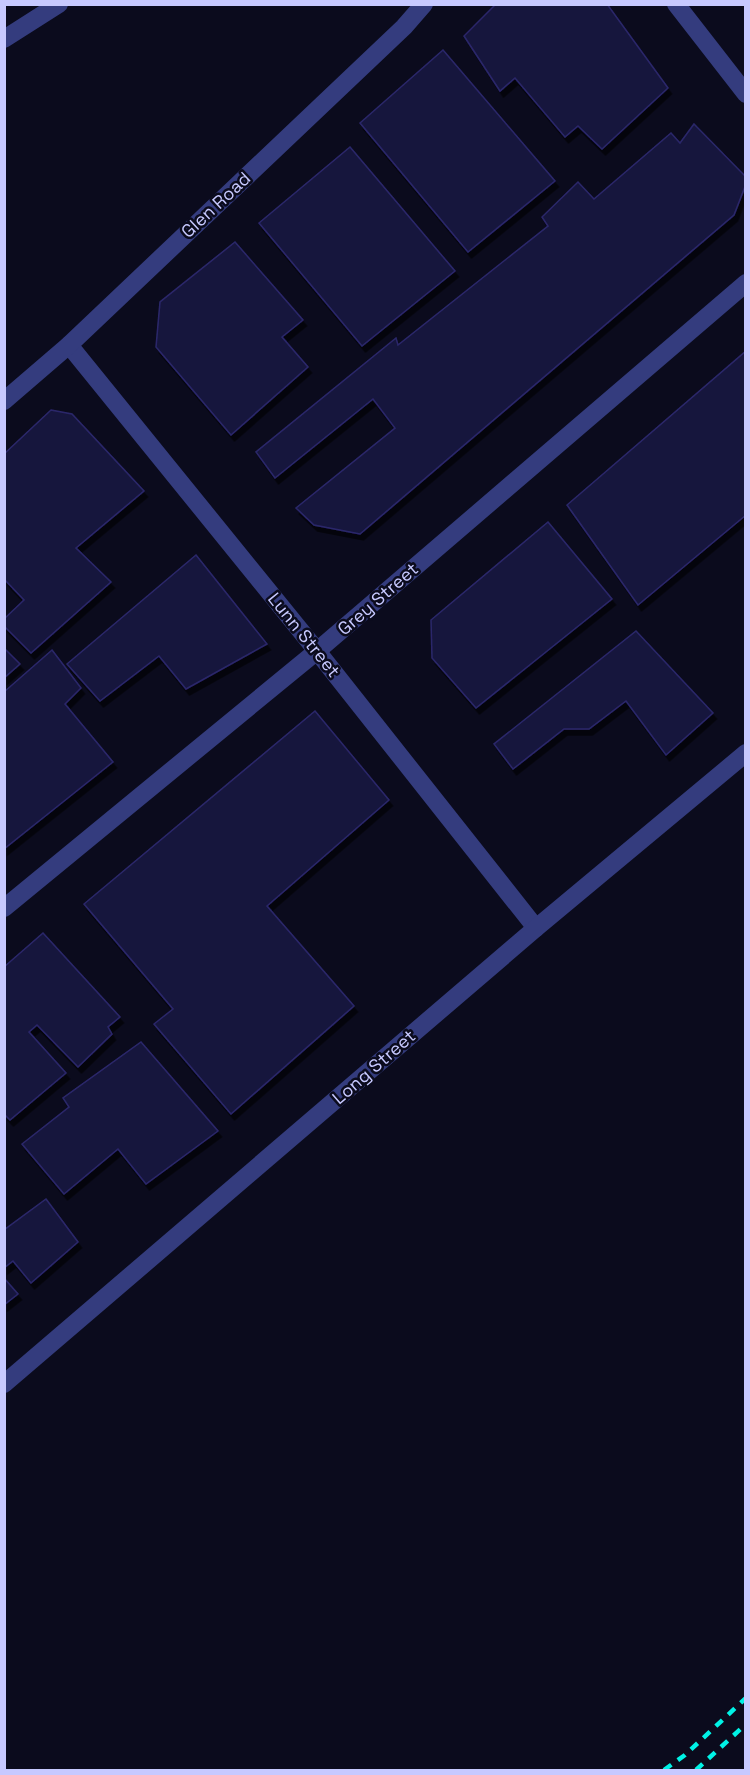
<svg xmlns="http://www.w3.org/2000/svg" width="750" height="1775" font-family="'Space Grotesk',sans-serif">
  <defs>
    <filter id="shadow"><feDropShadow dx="3.5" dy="6" stdDeviation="0" flood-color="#0009"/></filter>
  </defs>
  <rect width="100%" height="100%" fill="#0b0b1d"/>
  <g fill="#18163e" stroke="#2b286b" stroke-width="1.5" filter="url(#shadow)">
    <path d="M496,4H607L668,88L602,149L578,126L565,137L515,78L500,91L464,36Z"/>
    <path d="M443,50L555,181L468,252L360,123Z"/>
    <path d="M694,124L746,177V184L734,215L360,534L314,525L296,508L395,428L373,399L275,478L256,452L396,338L398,345L548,226L542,217L578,182L594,199L671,133L680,143Z"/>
    <path d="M350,147L455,271L362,346L259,223Z"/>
    <path d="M235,242L303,320L282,337L308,367L231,435L156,347L160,302Z"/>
    <path d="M746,351V515L638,605L567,505Z"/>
    <path d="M51,410L72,414L144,491L76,548L111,582L31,653L4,626V619L24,600L4,579V454Z"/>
    <path d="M548,522L612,599L476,708L432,658L431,620Z"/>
    <path d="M196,555L267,644L186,689L159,656L100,701L67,664Z"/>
    <path d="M636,631L713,713L666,755L626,701L589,729H564L513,769L494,744Z"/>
    <path d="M4,648L20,664L4,678Z"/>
    <path d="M52,650L81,688L65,704L113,762L4,849V692Z"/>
    <path d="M315,711L389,800L267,906L354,1006L231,1114L154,1024L173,1009L84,904Z"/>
    <path d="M43,933L120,1017L108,1027L112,1034L78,1067L37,1025L29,1032L66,1073L10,1120L4,1114V967Z"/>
    <path d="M141,1042L218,1131L146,1184L118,1149L64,1194L22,1144L69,1107L63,1098Z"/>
    <path d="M46,1199L78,1242L31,1283L13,1261L4,1268V1230Z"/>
    <path d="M4,1278L18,1294L4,1305Z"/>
  </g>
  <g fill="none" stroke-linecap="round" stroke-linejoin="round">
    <g stroke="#343c7e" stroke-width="18">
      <path d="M676,4L746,94"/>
      <path d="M4,39L59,4"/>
      <path d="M69,345L317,651L536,928"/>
      <path d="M4,401L69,345L404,27L424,4"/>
      <path d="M4,908L317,651L746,283"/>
      <path d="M4,1384L536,928L746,753"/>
    </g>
    <g stroke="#00f2e6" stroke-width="4.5" stroke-dasharray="9 8" stroke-linecap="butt">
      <path d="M664,1770L685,1755L746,1698"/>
      <path d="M696,1770L746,1724"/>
    </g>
  </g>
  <g text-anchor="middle" stroke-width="5" stroke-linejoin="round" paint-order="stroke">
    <g font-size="18" fill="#c7c9ff" stroke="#0b0b1d">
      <text transform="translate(216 205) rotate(-43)" y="6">Glen Road</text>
      <text transform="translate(378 599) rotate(-41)" y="6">Grey Street</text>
      <text transform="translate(304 635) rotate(51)" y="6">Lunn Street</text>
      <text transform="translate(374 1067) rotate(-41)" y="6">Long Street</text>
    </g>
  </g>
  <rect width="750" height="1775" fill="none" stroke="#c7c9ff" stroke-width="12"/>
</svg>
